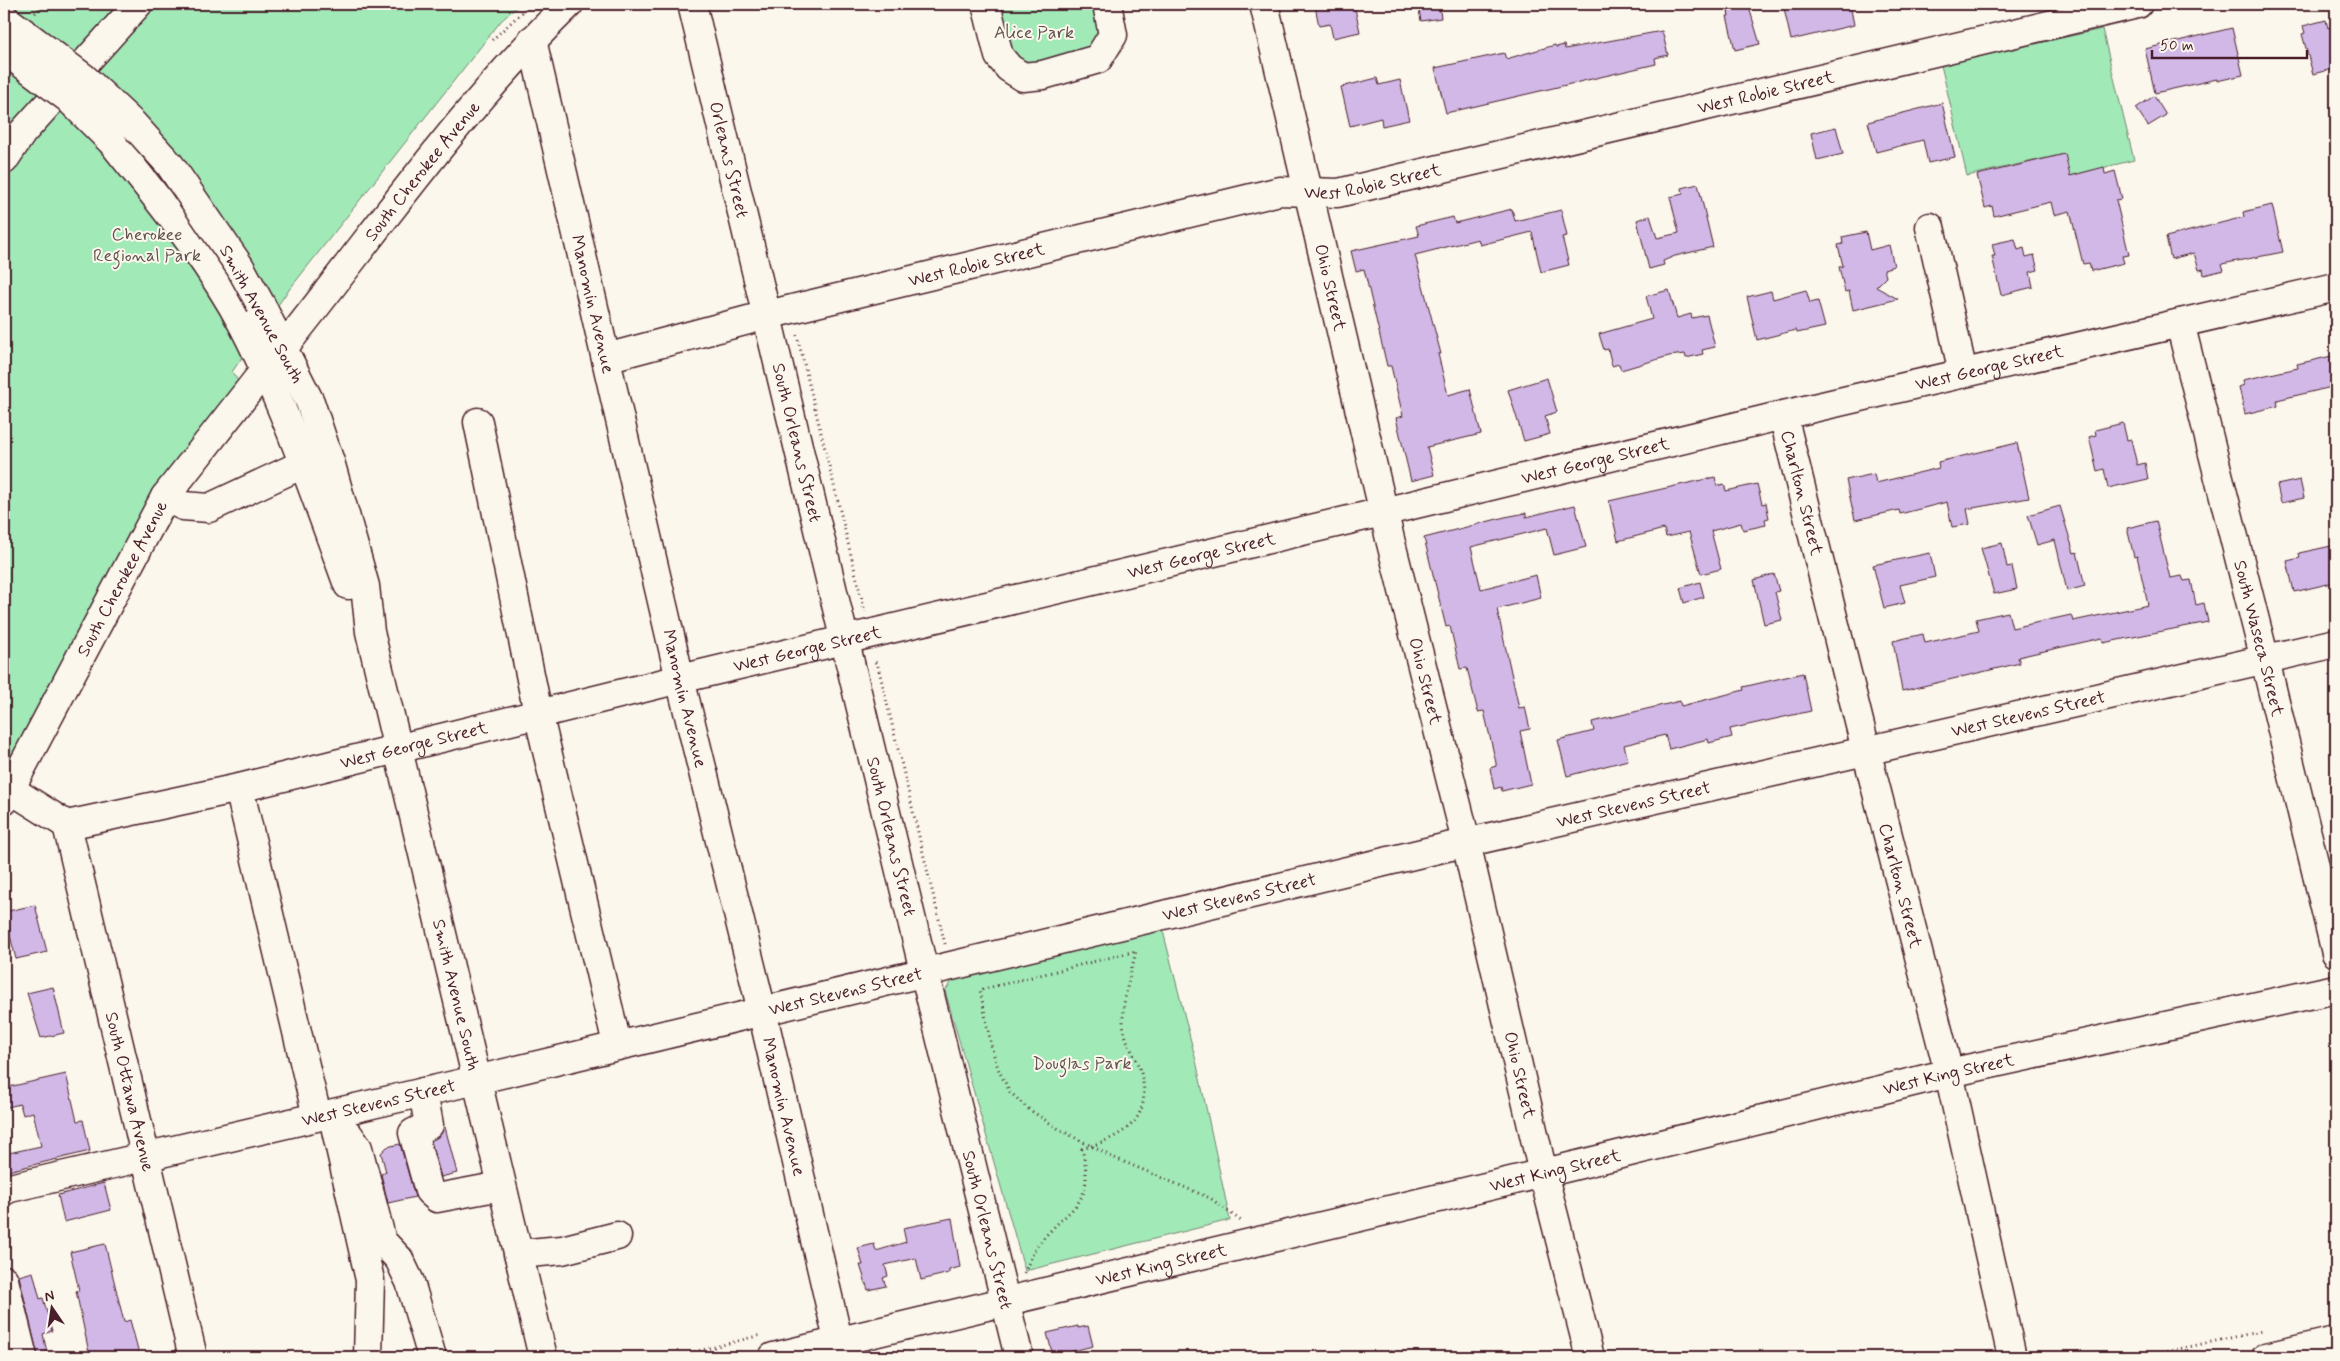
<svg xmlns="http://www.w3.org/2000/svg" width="2340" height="1361" font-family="Mynerve,sans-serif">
  <rect width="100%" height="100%" fill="#fbf7ec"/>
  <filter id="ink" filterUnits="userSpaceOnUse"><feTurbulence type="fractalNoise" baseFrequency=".02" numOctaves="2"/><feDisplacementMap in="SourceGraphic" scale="10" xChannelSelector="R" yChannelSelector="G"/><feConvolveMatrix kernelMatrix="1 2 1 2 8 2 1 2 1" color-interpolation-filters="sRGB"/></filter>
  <g filter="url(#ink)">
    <g fill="#a1e9b7" stroke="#768471">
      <path d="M4,4H520L501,21L285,295L232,372L246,393L4,800Z"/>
      <path d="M996,4H1094L1098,33L1090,48C1067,54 1021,77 1007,46C1002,33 1000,17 996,4Z"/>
      <path d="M2102,29L2134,160L2070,176L2064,154L1967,176L1941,65Z"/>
      <path d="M1162,927L1197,1065L1230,1220L1025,1271L945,991L954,978Z"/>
    </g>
    <g fill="#d1b8e7" stroke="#4a1f2b">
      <path d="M1323,4H1354L1360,32L1333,38L1330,24L1319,26L1315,6Z"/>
      <path d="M1418,4H1439L1441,18L1421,21Z"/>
      <path d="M1739,4H1748L1760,44L1735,50L1727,16H1729L1727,7Z"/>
      <path d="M1783,4H1850L1854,25L1791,40Z"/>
      <path d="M2326,20L2328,28L2330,27L2336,49V68L2313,74L2302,34L2305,33L2303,26Z"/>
      <path d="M2232,28L2243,75L2217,81V79L2155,93L2145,49Z"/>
      <path d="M1662,31L1668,55L1655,58L1656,64L1446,113L1435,68L1504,53L1506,59L1555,45L1556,47L1564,45L1565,49Z"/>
      <path d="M1377,78L1379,85L1400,80L1409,120L1382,126L1381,118L1350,126L1341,87Z"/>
      <path d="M2154,96L2166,115L2148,126L2136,108Z"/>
      <path d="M1942,103L1955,157L1928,163L1923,140L1876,152L1868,122Z"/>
      <path d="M1836,127L1843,154L1817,160L1811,133Z"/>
      <path d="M2065,154L2070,176L2104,167L2105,174L2115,171L2122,199L2116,200L2129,255L2122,256L2124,263L2091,271L2089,263L2083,264L2070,211L2054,215L2051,202L1994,216L1992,206L1985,208L1977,175Z"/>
      <path d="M1698,184L1713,247L1675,256L1663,261L1664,265L1649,269L1637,220L1650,216L1657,238L1679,233L1670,197L1683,194L1682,188Z"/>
      <path d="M2272,205L2283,252L2222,264L2224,270L2204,275L2203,269L2199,270L2194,253L2171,259L2166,237L2244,217L2243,212Z"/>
      <path d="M1512,209L1515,221L1561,210L1567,236L1562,237L1569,265L1541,272L1532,232L1480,245L1478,239L1415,255L1441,354H1438L1448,395L1470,389L1481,434L1427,447L1434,475L1411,481L1396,418L1403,416L1391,366H1387L1364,269L1356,271L1351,251L1419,236L1416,226L1453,217L1455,223Z"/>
      <path d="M1866,232L1870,250L1889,245L1894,266L1884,269L1886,277L1876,287L1898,299L1853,310L1849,291L1845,292L1839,267L1843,266L1838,245L1843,244L1842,237Z"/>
      <path d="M2015,239L2018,250L2024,248L2026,257L2034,255L2038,270L2030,272L2033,287L2001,295L1992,256H1995L1992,244Z"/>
      <path d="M1669,290L1677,318L1691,314L1692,318L1707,315L1715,347L1702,350L1703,354L1686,358L1685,354L1669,356L1621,370L1619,364L1612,366L1608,349L1604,350L1599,334L1652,319L1646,296Z"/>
      <path d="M1806,290L1810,303L1818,301L1825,327L1797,333L1796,330L1757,340L1747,297L1771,291L1773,299Z"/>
      <path d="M2336,355V386L2277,400L2278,406L2245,414L2239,387L2244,385L2243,380L2298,368L2297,364Z"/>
      <path d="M1547,378L1557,412L1545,416L1550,434L1524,441L1508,390Z"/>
      <path d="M2123,423L2127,440L2131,439L2137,465L2145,463L2148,479L2108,488L2104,469L2097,471L2089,437L2096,435L2095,430Z"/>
      <path d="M2017,443L2029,498L1967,509L1970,524L1952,527L1947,502L1900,514L1899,510L1855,520L1846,480L1874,474L1876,483L1939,468L1938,462Z"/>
      <path d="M1715,477L1717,486L1724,484L1726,491L1757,484L1762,504L1766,503L1769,518L1765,519L1766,525L1743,530L1741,523L1711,531L1721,569L1701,574L1689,532L1666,537L1664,529L1618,541L1609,501Z"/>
      <path d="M2300,480L2304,498L2281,503L2277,485Z"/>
      <path d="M1575,505L1586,547L1554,555L1547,528L1471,547L1481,589L1536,575L1541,598L1497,609L1519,708L1525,707L1530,729L1520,731L1531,784L1502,791L1501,787L1494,789L1490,768L1496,766V763L1484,711L1478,712L1467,668L1460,669L1450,626L1446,627L1424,538L1505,517L1526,513V517Z"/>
      <path d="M2060,506L2074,553L2077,552L2085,586L2067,591L2055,540L2037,545L2028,515Z"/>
      <path d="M2156,521L2170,578L2182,576L2184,581L2191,580L2196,605L2204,603L2208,622L2103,643L2102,638L2018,657L2020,663L1902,691L1893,641L1923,634L1925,643L1979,631L1976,619L2008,612L2012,628L2071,615L2073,621L2148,605L2137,556L2134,557L2127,528Z"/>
      <path d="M2002,543L2007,567L2012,566L2017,589L1994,594L1981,548Z"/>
      <path d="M2336,545V582L2294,592L2287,561L2300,558L2299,553Z"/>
      <path d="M1930,553L1935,577L1900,585L1905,603L1884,608L1873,565Z"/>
      <path d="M1774,574L1779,591L1775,592L1782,620L1764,624L1754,580Z"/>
      <path d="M1700,582L1704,597L1684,603L1680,588Z"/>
      <path d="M1803,673L1811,711L1730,729L1732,737L1709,743L1708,739L1669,749L1665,735L1624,745L1628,760L1567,776L1558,740L1594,731L1592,722L1680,701L1681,706L1744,690L1743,687Z"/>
      <path d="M35,905L47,952L16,959L4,912Z"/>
      <path d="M53,987L64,1033L41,1038L27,993Z"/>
      <path d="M66,1074L77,1121L83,1120L90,1151L4,1172V1154L41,1146L33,1112L23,1115L20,1104L4,1108V1088Z"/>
      <path d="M445,1127L457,1173L441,1177L431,1141Z"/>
      <path d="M400,1144L415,1197L388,1203L381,1174L386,1172L381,1153L387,1147Z"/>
      <path d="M104,1183L111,1210L64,1222L58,1195Z"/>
      <path d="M952,1218L960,1267L949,1270V1273L921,1280L916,1258L885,1265L888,1276L883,1278L886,1286L868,1290L860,1265H863L858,1248L874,1244L876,1251L906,1242L903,1228Z"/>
      <path d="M105,1244L124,1322L130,1320L140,1357H90L76,1291L79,1290L70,1252Z"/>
      <path d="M33,1272L40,1299L43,1298L52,1331L43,1334L48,1357H38L19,1276Z"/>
      <path d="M1078,1326V1328L1088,1326L1093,1346L1053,1356L1047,1333Z"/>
    </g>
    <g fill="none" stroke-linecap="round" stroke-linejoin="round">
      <defs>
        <g id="minor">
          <path id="s1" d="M692,4L924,971L1019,1357"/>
          <path d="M986,4L999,56L1009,68L1023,77L1043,75L1098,59L1113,35L1107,4"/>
          <path id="s2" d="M1264,4L1390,539L1461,821L1543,1173L1590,1357"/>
          <path id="s3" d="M532,40L680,679L762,1011L842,1357"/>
          <path d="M4,160L22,133L138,4"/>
          <path d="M1930,227L1963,373"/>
          <path id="s4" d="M2180,323L2265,660L2336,953"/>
          <path id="s5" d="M284,347C377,231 462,107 569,4"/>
          <path id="s6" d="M606,358L767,315L1280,191L1338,193L2138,4"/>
          <path id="s7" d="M1783,415L1866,750L1949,1073L2012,1357"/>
          <path d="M478,422L538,713L617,1044"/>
          <path d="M165,497L183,506L209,508L303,464"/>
          <path d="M239,788L317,1116"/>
          <path d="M10,789L67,825"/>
          <path id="s8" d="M4,801L165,497L264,371"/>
          <path id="s9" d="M67,825L239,788L680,679L1412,505L1783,415L2336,287"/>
          <path id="s10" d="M67,825L193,1357"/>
          <path d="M423,1092L429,1125L413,1133L429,1191L437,1198L501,1186"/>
          <path d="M336,1127L348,1134L358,1148L382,1241L399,1259L410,1282L432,1357"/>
          <path d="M336,1130L370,1280L368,1357"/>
          <path id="s11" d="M4,1191L10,1188L476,1080L1447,847L2336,643"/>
          <path d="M518,1254L562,1250L617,1236"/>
          <path d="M4,1280L23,1357"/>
          <path id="s12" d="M773,1357L1565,1168L1949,1073L2336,989"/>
          <path d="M2266,1357L2336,1341"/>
        </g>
        <g id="major">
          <path d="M113,143C159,201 208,259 243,325C286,408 316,498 348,585"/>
          <path id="s13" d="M261,305L310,402L331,465L365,586L370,632L543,1357"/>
        </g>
      </defs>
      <use href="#minor" stroke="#4a1f2b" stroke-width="31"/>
      <use href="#major" stroke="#4a1f2b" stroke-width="31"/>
      <g stroke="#4a1f2b" stroke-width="3" stroke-dasharray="1 4" stroke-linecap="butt">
        <path d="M35,13L43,4"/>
        <path d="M492,40L531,4"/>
        <path d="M797,335L865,612"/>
        <path d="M875,662L878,666L945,944"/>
        <path d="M1024,1273C1029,1264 1032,1253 1038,1245C1068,1206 1097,1207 1082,1149C1120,1137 1152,1123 1142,1077C1139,1062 1129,1049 1125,1034C1118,1011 1131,974 1136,951L980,990L992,1049L999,1071L1010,1092L1027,1108L1059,1129L1110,1156L1210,1198L1241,1221"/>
        <path d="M675,1357L761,1335"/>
        <path d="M2142,1357L2262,1331"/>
      </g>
      <use href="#minor" stroke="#fbf7ec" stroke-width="28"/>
      <use href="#major" stroke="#fbf7ec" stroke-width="28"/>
      <defs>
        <g id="major-bridge">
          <path d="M4,18L84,78L134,125L170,165L240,267L261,305"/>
          <path d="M4,50L68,98L113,143"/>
        </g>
      </defs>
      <use href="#major-bridge" stroke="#4a1f2b" stroke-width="31" stroke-linecap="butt"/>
      <use href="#major-bridge" stroke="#fbf7ec" stroke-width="28"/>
    </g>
  </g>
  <g text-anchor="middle" stroke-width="4" stroke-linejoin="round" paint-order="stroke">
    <g font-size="18" fill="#60524e" stroke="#fbf7ec">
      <text x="1034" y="38">Alice Park</text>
      <text x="147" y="240">Cherokee<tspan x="147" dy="21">Regional Park</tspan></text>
      <text x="1082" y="1069">Douglas Park</text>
    </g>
    <g font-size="18" fill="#4a1f2b" stroke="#fbf7ec">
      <text dy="6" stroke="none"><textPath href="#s6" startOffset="1192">West Robie Street</textPath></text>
      <text dy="6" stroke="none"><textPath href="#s1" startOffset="160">Orleans Street</textPath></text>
      <text dy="6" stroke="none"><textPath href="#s5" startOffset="224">South Cherokee Avenue</textPath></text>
      <text dy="6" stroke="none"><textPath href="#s6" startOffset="788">West Robie Street</textPath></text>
      <text dy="6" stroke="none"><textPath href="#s6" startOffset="382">West Robie Street</textPath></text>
      <text dy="6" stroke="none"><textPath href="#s2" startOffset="291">Ohio Street</textPath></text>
      <text dy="6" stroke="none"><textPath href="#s3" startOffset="271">Manomin Avenue</textPath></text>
      <text transform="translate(262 314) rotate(61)" y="6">Smith Avenue South</text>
      <text dy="6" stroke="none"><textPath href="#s9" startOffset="1976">West George Street</textPath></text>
      <text dy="6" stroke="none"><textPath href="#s1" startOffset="451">South Orleans Street</textPath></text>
      <text dy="6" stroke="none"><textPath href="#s9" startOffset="1571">West George Street</textPath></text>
      <text dy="6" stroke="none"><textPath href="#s7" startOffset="80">Charlton Street</textPath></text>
      <text dy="6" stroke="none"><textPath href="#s9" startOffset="1166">West George Street</textPath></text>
      <text dy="6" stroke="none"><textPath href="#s8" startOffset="252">South Cherokee Avenue</textPath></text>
      <text dy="6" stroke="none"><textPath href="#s4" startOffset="325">South Waseca Street</textPath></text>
      <text dy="6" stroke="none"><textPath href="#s9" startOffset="761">West George Street</textPath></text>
      <text dy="6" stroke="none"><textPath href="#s2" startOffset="696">Ohio Street</textPath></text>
      <text dy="6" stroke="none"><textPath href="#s3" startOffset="676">Manomin Avenue</textPath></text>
      <text dy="6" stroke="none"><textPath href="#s11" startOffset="2080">West Stevens Street</textPath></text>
      <text dy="6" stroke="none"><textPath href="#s9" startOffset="356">West George Street</textPath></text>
      <text dy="6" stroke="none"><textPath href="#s11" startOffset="1675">West Stevens Street</textPath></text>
      <text dy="6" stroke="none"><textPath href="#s1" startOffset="856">South Orleans Street</textPath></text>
      <text dy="6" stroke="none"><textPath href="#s7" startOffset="485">Charlton Street</textPath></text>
      <text dy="6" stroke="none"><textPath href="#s11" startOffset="1270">West Stevens Street</textPath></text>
      <text dy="6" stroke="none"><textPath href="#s11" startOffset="865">West Stevens Street</textPath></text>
      <text dy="6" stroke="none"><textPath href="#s13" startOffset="720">Smith Avenue South</textPath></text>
      <text dy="6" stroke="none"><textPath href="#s12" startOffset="1209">West King Street</textPath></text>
      <text dy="6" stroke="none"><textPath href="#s2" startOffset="1101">Ohio Street</textPath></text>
      <text dy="6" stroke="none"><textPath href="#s10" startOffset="274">South Ottawa Avenue</textPath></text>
      <text dy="6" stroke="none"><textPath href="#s11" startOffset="385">West Stevens Street</textPath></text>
      <text dy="6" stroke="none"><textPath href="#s3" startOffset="1096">Manomin Avenue</textPath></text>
      <text dy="6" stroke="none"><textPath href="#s12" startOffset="804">West King Street</textPath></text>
      <text dy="6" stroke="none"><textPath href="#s1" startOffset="1261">South Orleans Street</textPath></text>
      <text dy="6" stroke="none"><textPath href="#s12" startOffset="399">West King Street</textPath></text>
    </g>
  </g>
  <rect width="2340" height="1361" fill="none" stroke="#fbf7ec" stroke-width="20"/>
  <rect x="10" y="10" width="2320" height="1341" fill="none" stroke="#4a1f2b" stroke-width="2" filter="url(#ink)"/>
  <g transform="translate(52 1308) rotate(347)" stroke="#fbf7ec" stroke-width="4" paint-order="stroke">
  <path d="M0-4L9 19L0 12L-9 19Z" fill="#4a1f2b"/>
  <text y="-8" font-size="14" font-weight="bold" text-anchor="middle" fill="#4a1f2b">N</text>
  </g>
  <path d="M2152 50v8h155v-8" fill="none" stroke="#4a1f2b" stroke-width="2.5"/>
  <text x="2160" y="50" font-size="15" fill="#4a1f2b" stroke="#fbf7ec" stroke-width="4" paint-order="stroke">50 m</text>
</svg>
